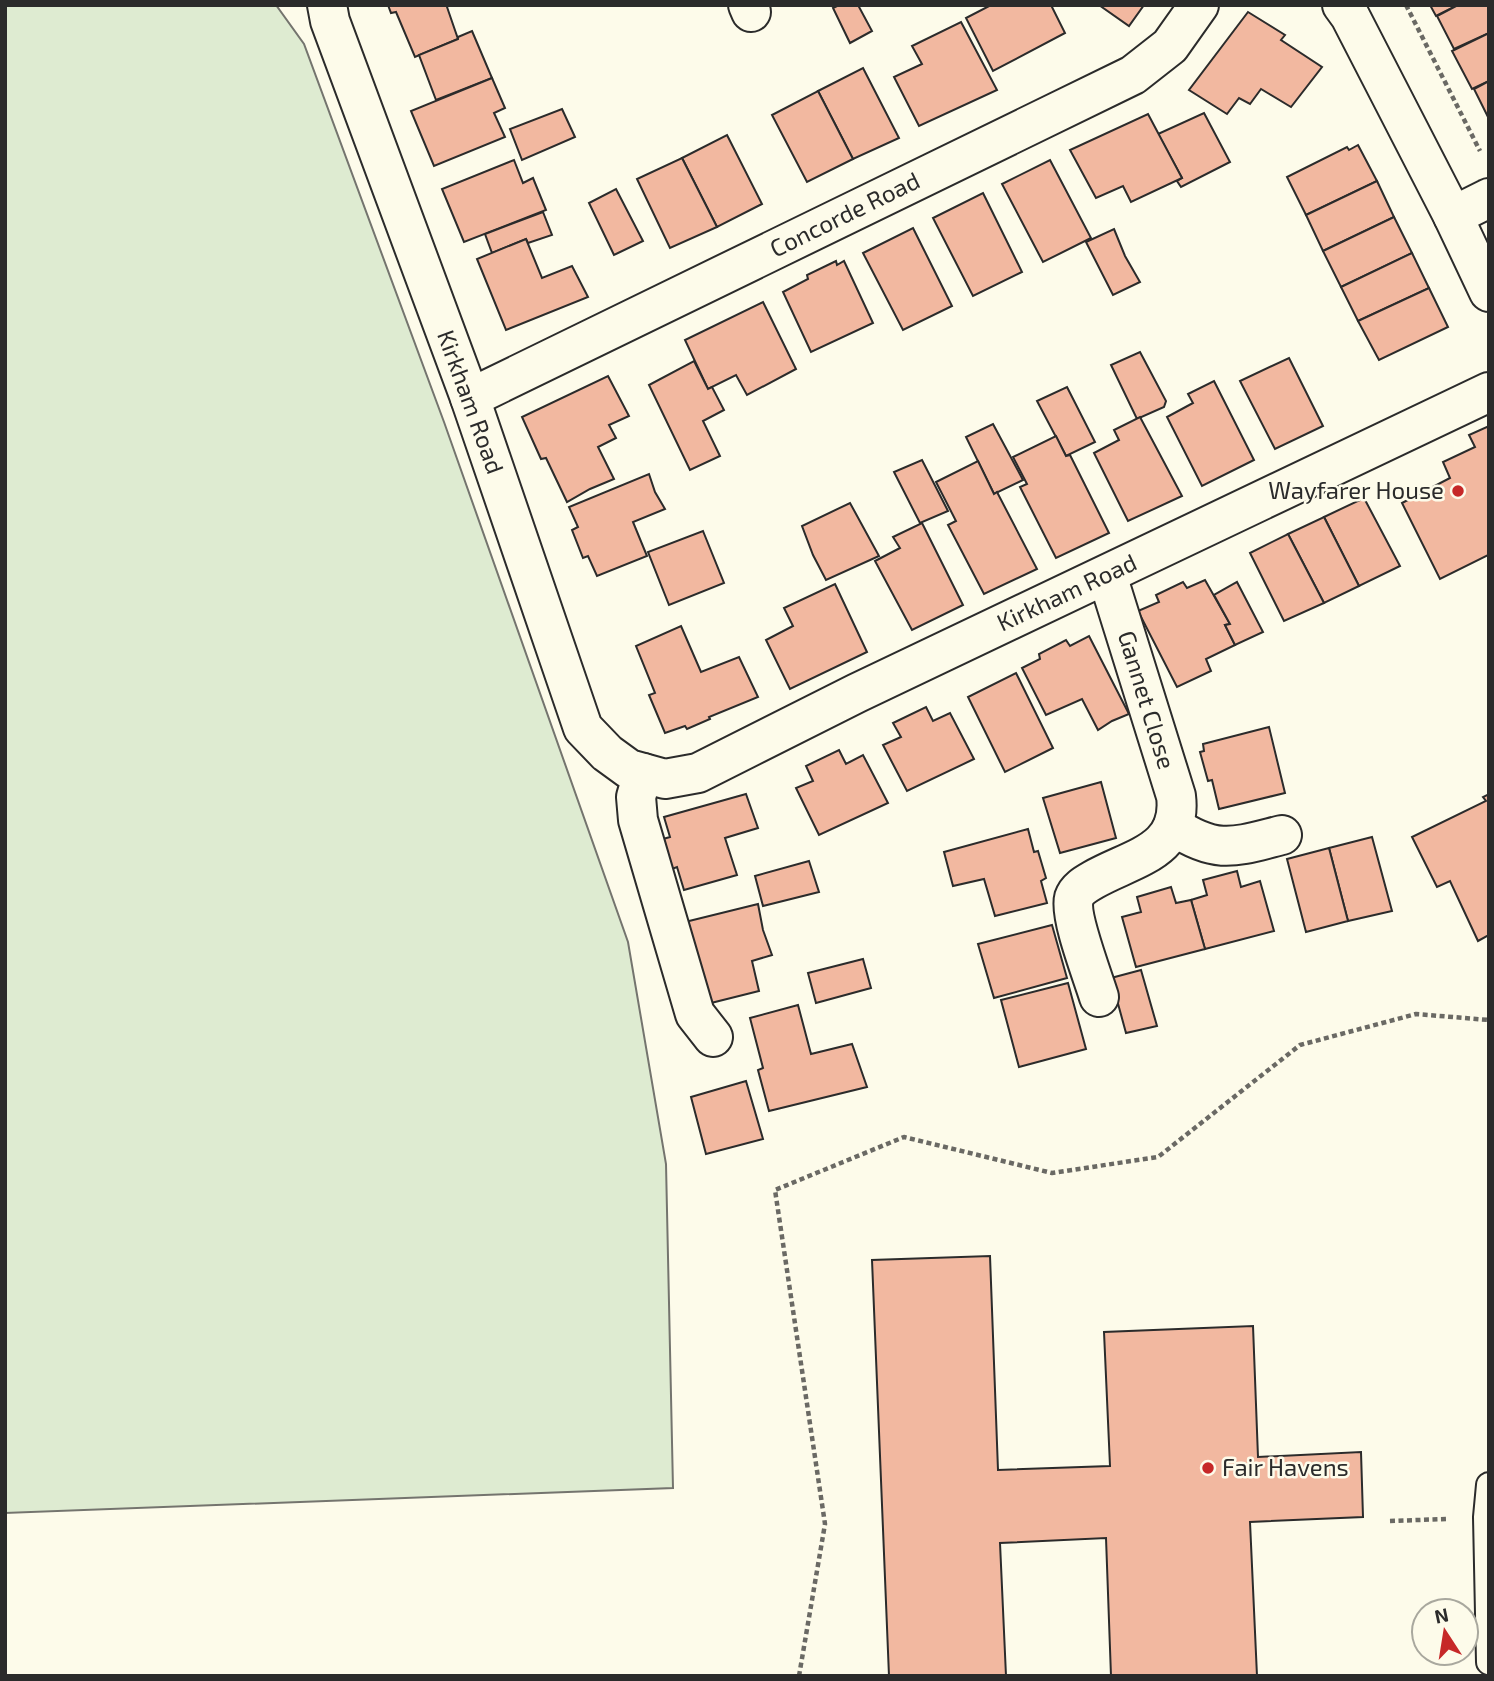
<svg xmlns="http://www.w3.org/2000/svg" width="1494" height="1681" font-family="'Exo 2',sans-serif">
  <rect width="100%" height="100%" fill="#fdfbea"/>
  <path fill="#deebd1" stroke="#74746e" stroke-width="2" d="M5,5H276L304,44L444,422L628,942L666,1164L673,1488L5,1513Z"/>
  <g fill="#f2b8a0" stroke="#2b2b2b" stroke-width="2">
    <path d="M388,5H450L447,7L458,39L415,57L396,12L391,13Z"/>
    <path d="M839,5H858L872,31L850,43L833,8Z"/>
    <path d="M991,5H1051L1065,33L993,71L966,18Z"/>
    <path d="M1099,5H1144L1129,26Z"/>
    <path d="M1430,5H1458L1436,16Z"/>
    <path d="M1458,5H1489V33L1454,49L1437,16Z"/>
    <path d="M1248,12L1285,35L1281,40L1322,67L1291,107L1261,89L1250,104L1239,98L1227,114L1189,90Z"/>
    <path d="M961,22L997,90L919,126L894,77L922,64L912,46Z"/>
    <path d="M472,31L492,78L436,100L419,55L458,39V37Z"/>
    <path d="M1489,33V81L1472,89L1452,51Z"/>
    <path d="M863,68L899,138L853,159L818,91Z"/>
    <path d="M492,78L505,108L494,113L505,137L434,166L411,111Z"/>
    <path d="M1489,81V119L1474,89Z"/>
    <path d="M818,91L853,159L807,182L772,115Z"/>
    <path d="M562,109L575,137L522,160L510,129Z"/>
    <path d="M1204,113L1230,162L1181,187L1177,181L1182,178L1158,134Z"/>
    <path d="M1148,114L1182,178L1131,202L1123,186L1096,198L1070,150Z"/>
    <path d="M727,135L762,204L717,227L682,158Z"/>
    <path d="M1358,145L1377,181L1306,215L1287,177L1347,147L1349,150Z"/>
    <path d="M682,158L717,227L670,248L637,179Z"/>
    <path d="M514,160L523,183L533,178L546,210L464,242L442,189Z"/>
    <path d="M1050,160L1091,238L1043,262L1002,184Z"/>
    <path d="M1377,181L1394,217L1323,251L1306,215Z"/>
    <path d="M616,189L643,241L614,255L589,203Z"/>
    <path d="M983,193L1022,272L973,296L933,218Z"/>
    <path d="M543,212L552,235L528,243L526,239L492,253L485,234Z"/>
    <path d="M1394,217L1412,253L1341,287L1323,251Z"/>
    <path d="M913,228L952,306L903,330L863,253Z"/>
    <path d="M1114,229L1125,256L1140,282L1113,295L1086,242Z"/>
    <path d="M526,239L542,278L572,266L588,297L506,330L477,259Z"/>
    <path d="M1412,253L1429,288L1358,321L1341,287Z"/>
    <path d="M836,261L837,265L844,261L873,323L811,352L783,292L808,279L807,275Z"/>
    <path d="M1429,288L1448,327L1379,360L1358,321Z"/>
    <path d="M763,302L796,369L747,395L736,375L708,389L685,340Z"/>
    <path d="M1140,352L1166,401L1164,407L1137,419L1111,365Z"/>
    <path d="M1289,358L1323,426L1275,449L1240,381Z"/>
    <path d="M694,361L708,389L712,387L724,410L703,421L720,456L690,470L649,385Z"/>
    <path d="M608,376L629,416L609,425L616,438L598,447L614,479L590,489L567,502L546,458L541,459L522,417Z"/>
    <path d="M1214,381L1254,460L1202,486L1167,417L1193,403L1188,394Z"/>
    <path d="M1067,387L1095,442L1066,456L1037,401Z"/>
    <path d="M1140,417L1182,496L1128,521L1094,453L1119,440L1114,430Z"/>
    <path d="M993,424L1023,480L994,494L966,437Z"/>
    <path d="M1489,426V557L1488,555L1440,579L1402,503L1450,478L1443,462L1475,447L1469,435Z"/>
    <path d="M1056,436L1066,456L1070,455L1109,533L1056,558L1020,487L1027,484L1013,457Z"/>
    <path d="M922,460L948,511L920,523L894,472Z"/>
    <path d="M978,461L994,494L997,492L1037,569L984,594L948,525L956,521L936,482Z"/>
    <path d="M649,474L655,492L665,509L633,522L647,556L597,576L588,556L583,558L572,530L578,527L569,507Z"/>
    <path d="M1364,498L1400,566L1359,586L1324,517Z"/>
    <path d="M850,503L879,556L826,580L813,555L802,526Z"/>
    <path d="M1324,517L1359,586L1324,603L1288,534Z"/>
    <path d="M922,523L963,605L912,630L875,561L900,548L893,537Z"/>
    <path d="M703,531L724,583L669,605L648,552Z"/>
    <path d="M1288,534L1324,603L1284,621L1250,553Z"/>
    <path d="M1205,580L1230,624L1225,625L1235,645L1206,659L1211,671L1177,687L1138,611L1159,602L1156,595L1183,582L1187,588Z"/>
    <path d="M1237,582L1263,632L1235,645L1225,625L1230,624L1214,595Z"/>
    <path d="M835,584L867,652L790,689L766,640L793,626L784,608Z"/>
    <path d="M681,626L701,672L739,657L758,697L709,717L710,719L687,729L685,726L665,733L649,695L655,693L636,646Z"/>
    <path d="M1089,636L1129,714L1112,721L1098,730L1082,699L1046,715L1022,668L1040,659L1039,654L1066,640L1070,646Z"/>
    <path d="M1016,673L1053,748L1005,772L968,697Z"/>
    <path d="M926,707L933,721L950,713L974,759L907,791L883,745L901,737L893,723Z"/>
    <path d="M1269,727L1285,793L1219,809L1212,780L1208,781L1200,752L1204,751L1203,744Z"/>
    <path d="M839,750L846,764L863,755L888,803L819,835L796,788L813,781L806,766Z"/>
    <path d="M1101,782L1116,838L1060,853L1043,798Z"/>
    <path d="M746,794L758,828L725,838L737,875L684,890L677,867L672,869L663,839L670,837L664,817Z"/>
    <path d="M1489,794V935L1478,941L1450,881L1437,887L1412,837L1486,801L1483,797Z"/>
    <path d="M1028,829L1034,852L1038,851L1046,878L1041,881L1047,903L995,916L984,879L953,886L944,852Z"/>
    <path d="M1372,837L1392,911L1348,921L1329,848Z"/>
    <path d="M1329,848L1348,921L1306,932L1287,859Z"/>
    <path d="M809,861L819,892L763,906L755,876Z"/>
    <path d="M1237,871L1241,887L1260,881L1274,931L1205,949L1191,900L1207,895L1203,880Z"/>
    <path d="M1171,887L1176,903L1191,900L1205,949L1136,967L1122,917L1141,912L1137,897Z"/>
    <path d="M758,904L763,930L772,955L752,961L759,991L707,1004L685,922Z"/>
    <path d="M1052,925L1067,978L994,998L978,944Z"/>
    <path d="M863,959L871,988L816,1003L808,973Z"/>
    <path d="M1141,970L1157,1026L1126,1033L1111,978Z"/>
    <path d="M1068,983L1086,1049L1019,1067L1001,1000Z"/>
    <path d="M798,1005L811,1054L852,1044L867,1087L769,1111L758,1070L763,1068L750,1018Z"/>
    <path d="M746,1081L763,1139L706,1154L691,1097Z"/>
    <path d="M990,1256L998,1470L1110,1466L1104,1332L1253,1326L1258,1457L1361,1452L1363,1517L1250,1522L1257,1676H1111L1106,1538L1000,1543L1006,1676H889L872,1260Z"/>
  </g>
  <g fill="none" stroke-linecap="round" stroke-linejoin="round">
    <defs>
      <path id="service" d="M1489,1485L1486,1517L1489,1662"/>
      <g id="minor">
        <path d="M327,5L330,21L470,398L583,728L607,753L629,769L665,779L698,773L857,693L1489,392"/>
        <path d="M748,5L751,12"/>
        <path d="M1342,5L1350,16L1453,216L1489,292"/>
        <path d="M1453,216L1489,198"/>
        <path d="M470,398L1133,75L1170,46L1199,5"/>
        <path d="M643,773L636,797L638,820L695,1014L713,1037"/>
        <path d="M1173,826C1217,855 1234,847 1282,835"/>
        <path d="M1099,997C1093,977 1069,916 1074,898C1077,889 1086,884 1093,880C1131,858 1183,852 1176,796L1107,575"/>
      </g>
    </defs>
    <use href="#service" stroke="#2b2b2b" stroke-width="28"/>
    <use href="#minor" stroke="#2b2b2b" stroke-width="42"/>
    <g stroke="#6a6964" stroke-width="4.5" stroke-dasharray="5 3.5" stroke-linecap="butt">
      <path d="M1406,5L1480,151"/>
      <path d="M1390,1521L1446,1519"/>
      <path d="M799,1676L825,1524L775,1190L904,1137L1052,1173L1158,1157L1300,1045L1416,1014L1489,1020"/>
    </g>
    <use href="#service" stroke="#fdfbea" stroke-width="24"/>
    <use href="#minor" stroke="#fdfbea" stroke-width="38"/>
  </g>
  <g fill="#c62828" stroke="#fdfbea" stroke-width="2.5">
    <circle cx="1458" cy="491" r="7"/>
    <circle cx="1208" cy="1468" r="7"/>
  </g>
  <g text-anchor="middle" stroke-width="5" stroke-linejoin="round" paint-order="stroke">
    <g font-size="24" fill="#2b2b2b" stroke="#fdfbea">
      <text transform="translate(845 215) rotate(-26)" y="8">Concorde Road</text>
      <text transform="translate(470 402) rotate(70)" y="8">Kirkham Road</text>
      <text transform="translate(1067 593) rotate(-25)" y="8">Kirkham Road</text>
      <text transform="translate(1146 700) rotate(73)" y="8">Gannet Close</text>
    </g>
    <g font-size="24" fill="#2b2b2b" stroke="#fdfbea" text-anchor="end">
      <text x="1444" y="499">Wayfarer House</text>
      <text x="1222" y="1476" text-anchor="start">Fair Havens</text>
    </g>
  </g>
  <rect width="1494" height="1681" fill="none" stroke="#2b2b2b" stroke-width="14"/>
  <g transform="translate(1445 1632) rotate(348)"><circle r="33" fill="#fdfbea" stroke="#a9a89e" stroke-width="2"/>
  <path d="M0-5L12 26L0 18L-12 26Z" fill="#c62828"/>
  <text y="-10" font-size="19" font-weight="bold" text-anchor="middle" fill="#2b2b2b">N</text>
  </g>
</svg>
